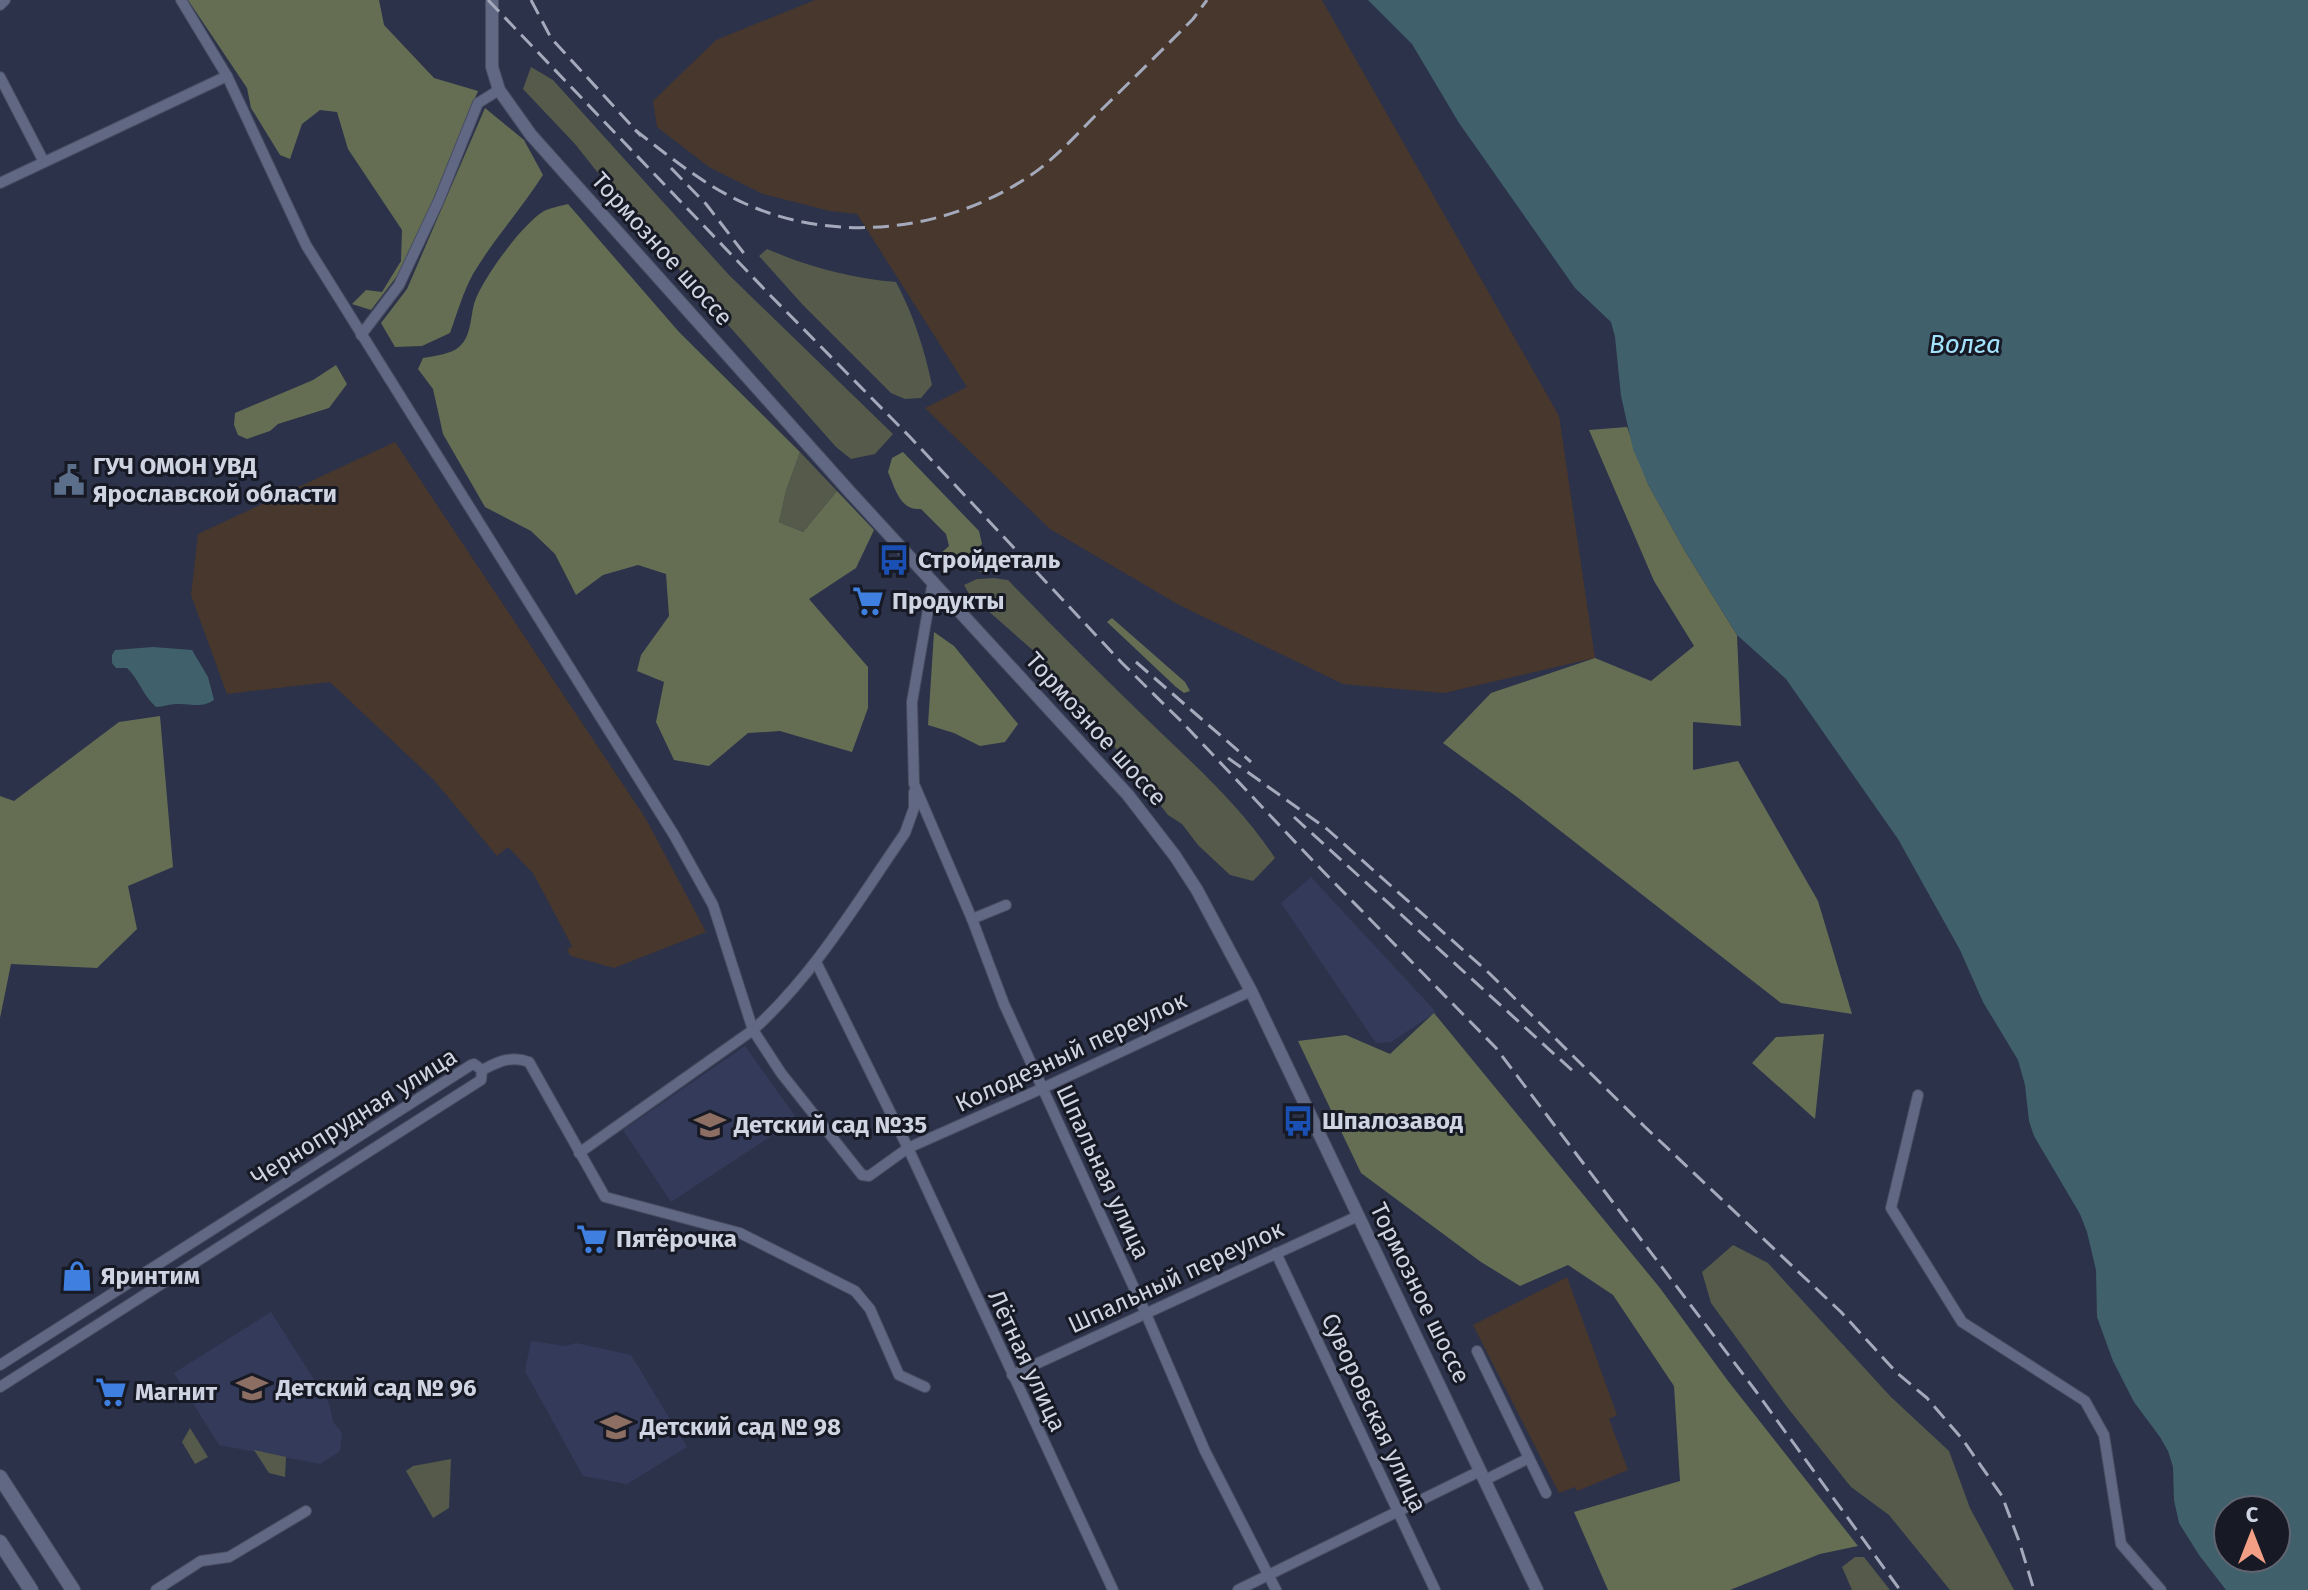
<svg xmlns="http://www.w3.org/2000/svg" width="2308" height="1590" font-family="'Fira Sans',sans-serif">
  <rect width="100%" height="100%" fill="#2c324a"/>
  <g fill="#343b5a">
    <path d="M1311,877L1436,1012L1391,1042L1376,1043L1281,903Z"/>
    <path d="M745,1046L797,1119L671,1202L623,1130Z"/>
    <path d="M271,1312L329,1403L333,1422L342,1433L340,1451L320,1464L219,1445L174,1373Z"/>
    <path d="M531,1341L566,1346L576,1343L631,1355L687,1447L627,1484L583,1476L525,1371Z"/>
  </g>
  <g fill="#48372c">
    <path d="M815,0H1322L1559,416L1595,658L1444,693L1343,684L1179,605L1050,529L925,408L967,387L857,214L830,211L763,194L709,167L657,127L653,101L716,40Z"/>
    <path d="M395,442L646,819L706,932L614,968L571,956L567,950L572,946L533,873L508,847L497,856L434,780L330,682L227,694L191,595L198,534Z"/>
    <path d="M1567,1277L1617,1415L1609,1419L1628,1470L1577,1491L1575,1487L1559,1493L1473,1325Z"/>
  </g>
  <g fill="#555a4a">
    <path d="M531,67L553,80L729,275L893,434L875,454L851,459L836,447L637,222L575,144L523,89Z"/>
    <path d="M767,249C809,267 850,278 896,282C914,316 924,348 932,385L921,398L905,399L891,393L802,304L759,256Z"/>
    <path d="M800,452L837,491L803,532L779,522L786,491Z"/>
    <path d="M994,578L1008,580C1056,630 1105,679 1155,727C1198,768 1243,809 1275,858L1253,881L1230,875L1198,845L1182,824L1168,815L1109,740L1076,715L1036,653L969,594L964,585L977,579Z"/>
    <path d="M1733,1245L1768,1263L1891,1397L1949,1451L1970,1508L2014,1590H1950L1889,1515L1851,1487L1787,1407L1711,1303L1702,1272Z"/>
    <path d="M190,1428L208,1457L195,1464L182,1442Z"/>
    <path d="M254,1450L286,1457L285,1477L269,1473Z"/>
    <path d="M451,1459L449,1508L433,1518L406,1471L413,1466Z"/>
    <path d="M1855,1557H1864L1890,1590H1852L1842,1567Z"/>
  </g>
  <g fill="#656e53">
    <path d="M188,0H379L384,25L434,78L478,91L407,263L371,310L352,304L366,290L382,292L401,261L402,230L348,149L337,112L320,110L302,124L290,159L280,155L251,108L247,88Z"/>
    <path d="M485,108L524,140L543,175C521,209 494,239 473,274C463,292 457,314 450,333L422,346L395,347L381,323L407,289Z"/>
    <path d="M568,204L679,332L800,452L786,491L779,522L803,532L837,491L874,530L856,568L809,599L868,667V708L852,752L780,731L748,733L709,766L674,760L656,722L664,682L637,671L641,655L669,616L666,574L638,565L603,575L576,595L555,554L531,531L485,507L443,434L433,389L418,369L423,358C434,356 451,354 459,347C472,336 470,316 475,301C483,278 523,223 544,211C550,208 560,206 568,204Z"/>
    <path d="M336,365L347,384L329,408L278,424L270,431L247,439L238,435L234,425L235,413L313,380Z"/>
    <path d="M1627,427L1648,484L1685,551L1737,635L1741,726L1693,722V770L1738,761L1818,901L1852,1014L1781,1003L1517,797L1443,743L1491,693L1595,658L1651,681L1694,646L1654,581L1589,430Z"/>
    <path d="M903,452L979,531L982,544L977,549L981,556L990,563L991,570L986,574L973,569L964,556H955L944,563H939L938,556L949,546L946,534L921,509C900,511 895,488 888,472L892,458Z"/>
    <path d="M1112,618L1185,682L1190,691L1184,693L1176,687L1107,622Z"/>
    <path d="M934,632L954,646L1018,724L1005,742L980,746L954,733L928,725Z"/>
    <path d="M160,716L173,867L128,886L137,929L97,968L11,964L0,1018V796L14,801L119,722Z"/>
    <path d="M1434,1013L1660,1288L1728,1381L1858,1546L1820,1554L1730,1590H1608L1574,1512L1680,1481L1674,1386L1613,1295L1568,1265L1520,1286L1481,1262L1361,1173L1298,1041L1346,1035L1390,1054Z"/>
    <path d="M1824,1034L1815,1119L1752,1063L1776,1037Z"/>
  </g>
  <g fill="#40606c" fill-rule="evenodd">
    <path d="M1368,0H2308V1590H2226L2199,1555L2179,1523L2174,1500L2173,1467L2168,1451L2160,1437L2134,1402L2113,1361L2097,1317L2096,1270L2087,1232L2080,1214L2034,1136L2029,1121L2025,1085L2018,1060L1983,1002L1960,950L1898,839L1786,679L1737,635L1685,551L1648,484L1633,449L1621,396L1615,337L1611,322L1575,288L1459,123L1412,44ZM2276,1510V1558H2228V1510Z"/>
    <path d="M153,647L192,650L208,677L214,700C200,709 191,703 176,704C169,704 163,707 156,707C143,696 139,679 127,668H116L112,663V655L115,650Z"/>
  </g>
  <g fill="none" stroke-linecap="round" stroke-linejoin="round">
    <defs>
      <g id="minor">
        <path d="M181,0L227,76L306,245L674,835L713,905L753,1030L781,1073L862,1175L869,1176L908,1148L1043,1088L1251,991"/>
        <path d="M0,5L5,0"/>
        <path d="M0,77L44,162"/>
        <path d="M0,183L227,76"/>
        <path d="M361,335L399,285L439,200L478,103L499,90"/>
        <path d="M933,581L912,702L914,784L972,919L1004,1004L1146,1314L1205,1451L1276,1590"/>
        <path d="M972,919L1006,905"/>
        <path d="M816,962L908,1148L1113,1590"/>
        <path d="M482,1070C498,1062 511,1055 529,1062L605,1197L740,1233L855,1291L870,1309L899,1375L925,1387"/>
        <path d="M1918,1095L1891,1208L1962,1322L2085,1401L2104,1435L2121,1544L2161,1590"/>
        <path d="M579,1153L753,1030C815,974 858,901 905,833L914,808V792"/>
        <path d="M1276,1253L1435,1590"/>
        <path d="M1477,1351L1546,1493"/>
        <path d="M0,1365L471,1065L474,1064L482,1070L481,1080L0,1387"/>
        <path d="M1012,1375L1358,1216"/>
        <path d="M1485,1480L1529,1458"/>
        <path d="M156,1590L201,1561L229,1557L306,1511"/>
        <path d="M1238,1590L1480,1471"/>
      </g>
      <path id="tertiary" d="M492,0V67L499,90L531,135L849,491L1128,795L1175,856L1197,890L1251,991L1537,1590"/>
      <g id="secondary">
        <path d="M0,1477L73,1590"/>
        <path d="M0,1542L31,1590"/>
      </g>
    </defs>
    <use href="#minor" stroke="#484d61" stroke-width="12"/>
    <use href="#tertiary" stroke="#484d61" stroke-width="14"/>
    <use href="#secondary" stroke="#484d61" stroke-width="16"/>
    <use href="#minor" stroke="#606883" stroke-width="10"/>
    <use href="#tertiary" stroke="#606883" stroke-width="12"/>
    <use href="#secondary" stroke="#606883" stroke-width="14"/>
    <g stroke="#a4aabb" stroke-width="3" stroke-dasharray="16 8" stroke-linecap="butt">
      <path d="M488,0L769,294L910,437L1122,663L1181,721L1315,863L1496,1048L1755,1390L1900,1590"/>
      <path d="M531,0L551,38L641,136"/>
      <path d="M635,130C670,157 705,186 746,204C838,245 949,231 1031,175C1056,158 1077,134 1098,113C1130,82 1162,50 1193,19L1207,0"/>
      <path d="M671,168L706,204L746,256"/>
      <path d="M1136,662L1251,762"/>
      <path d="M1228,758L1327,829L1489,973L1644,1126L1841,1312L1897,1373L1927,1398L1963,1440L2002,1496L2019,1541L2034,1590"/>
      <path d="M1294,817L1575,1073"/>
    </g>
  </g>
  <defs>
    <symbol id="civic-bare" viewBox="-9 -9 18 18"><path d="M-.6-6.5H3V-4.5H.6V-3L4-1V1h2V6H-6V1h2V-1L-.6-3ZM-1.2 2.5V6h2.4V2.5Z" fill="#5c6f8a" stroke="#171a25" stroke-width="2.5" paint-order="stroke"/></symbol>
    <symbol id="bus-bare" viewBox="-9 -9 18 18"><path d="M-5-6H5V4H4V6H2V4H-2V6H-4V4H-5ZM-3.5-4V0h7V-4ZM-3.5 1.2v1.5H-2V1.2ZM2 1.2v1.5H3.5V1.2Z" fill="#1a4fb4" stroke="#171a25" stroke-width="2.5" paint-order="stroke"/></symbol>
    <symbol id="supermarket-bare" viewBox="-9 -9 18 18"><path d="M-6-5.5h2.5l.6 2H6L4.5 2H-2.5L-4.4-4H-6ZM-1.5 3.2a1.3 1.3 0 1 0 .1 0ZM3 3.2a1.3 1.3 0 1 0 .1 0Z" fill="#3f7fe0" stroke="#171a25" stroke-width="2.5" paint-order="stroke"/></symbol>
    <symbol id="school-bare" viewBox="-9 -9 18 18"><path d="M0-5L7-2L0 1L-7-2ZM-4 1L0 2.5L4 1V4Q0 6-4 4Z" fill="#8d6e63" stroke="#171a25" stroke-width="2.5" paint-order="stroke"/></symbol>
    <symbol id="shop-bare" viewBox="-9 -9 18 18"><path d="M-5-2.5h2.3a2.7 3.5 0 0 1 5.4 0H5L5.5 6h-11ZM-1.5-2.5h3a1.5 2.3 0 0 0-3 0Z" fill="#3f7fe0" stroke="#171a25" stroke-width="2.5" paint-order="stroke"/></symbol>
  </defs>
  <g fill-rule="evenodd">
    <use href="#civic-bare" x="47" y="458" width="44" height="44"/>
    <use href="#bus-bare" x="872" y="538" width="44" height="44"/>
    <use href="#supermarket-bare" x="846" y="579" width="44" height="44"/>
    <use href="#bus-bare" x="1276" y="1099" width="44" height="44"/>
    <use href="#school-bare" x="688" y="1103" width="44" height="44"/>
    <use href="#supermarket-bare" x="570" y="1217" width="44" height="44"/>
    <use href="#shop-bare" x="55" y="1254" width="44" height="44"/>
    <use href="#school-bare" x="230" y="1366" width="44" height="44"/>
    <use href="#supermarket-bare" x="89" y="1370" width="44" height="44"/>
    <use href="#school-bare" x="594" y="1405" width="44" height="44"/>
  </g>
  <g text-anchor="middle" stroke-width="6" stroke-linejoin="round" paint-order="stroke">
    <g font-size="24" fill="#cfd4e3" stroke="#171a25">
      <text transform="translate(662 249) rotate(48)" y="8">Тормозное шоссе</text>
      <text transform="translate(1096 729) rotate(48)" y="8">Тормозное шоссе</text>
      <text transform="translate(1071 1052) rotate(-25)" y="8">Колодезный переулок</text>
      <text transform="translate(354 1117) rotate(-32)" y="8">Чернопрудная улица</text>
      <text transform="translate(1103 1172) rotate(65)" y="8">Шпальная улица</text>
      <text transform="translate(1176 1277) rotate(-25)" y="8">Шпальный переулок</text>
      <text transform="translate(1420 1293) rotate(64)" y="8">Тормозное шоссе</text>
      <text transform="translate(1027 1361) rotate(65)" y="8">Лётная улица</text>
      <text transform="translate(1374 1413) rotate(65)" y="8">Суворовская улица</text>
    </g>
    <g font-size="24" font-weight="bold" fill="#cfd4e3" stroke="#171a25" text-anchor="start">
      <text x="93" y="474">ГУЧ ОМОН УВД<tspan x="93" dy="28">Ярославской области</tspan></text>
      <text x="918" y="568">Стройдеталь</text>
      <text x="892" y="609">Продукты</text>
      <text x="1322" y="1129">Шпалозавод</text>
      <text x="734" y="1133">Детский сад №35</text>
      <text x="616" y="1247">Пятёрочка</text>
      <text x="101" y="1284">Яринтим</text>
      <text x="276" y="1396">Детский сад № 96</text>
      <text x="135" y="1400">Магнит</text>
      <text x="640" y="1435">Детский сад № 98</text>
    </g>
    <g font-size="26" font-style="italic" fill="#a4e3fd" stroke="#171a25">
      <text x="1965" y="353">Волга</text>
    </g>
  </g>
  <g transform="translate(2252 1534)"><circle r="38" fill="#171a25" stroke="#616471" stroke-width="2"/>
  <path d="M0-6L14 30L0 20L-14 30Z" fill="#f39f85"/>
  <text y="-12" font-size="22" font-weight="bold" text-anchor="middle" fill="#cfd4e3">С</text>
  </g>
</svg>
